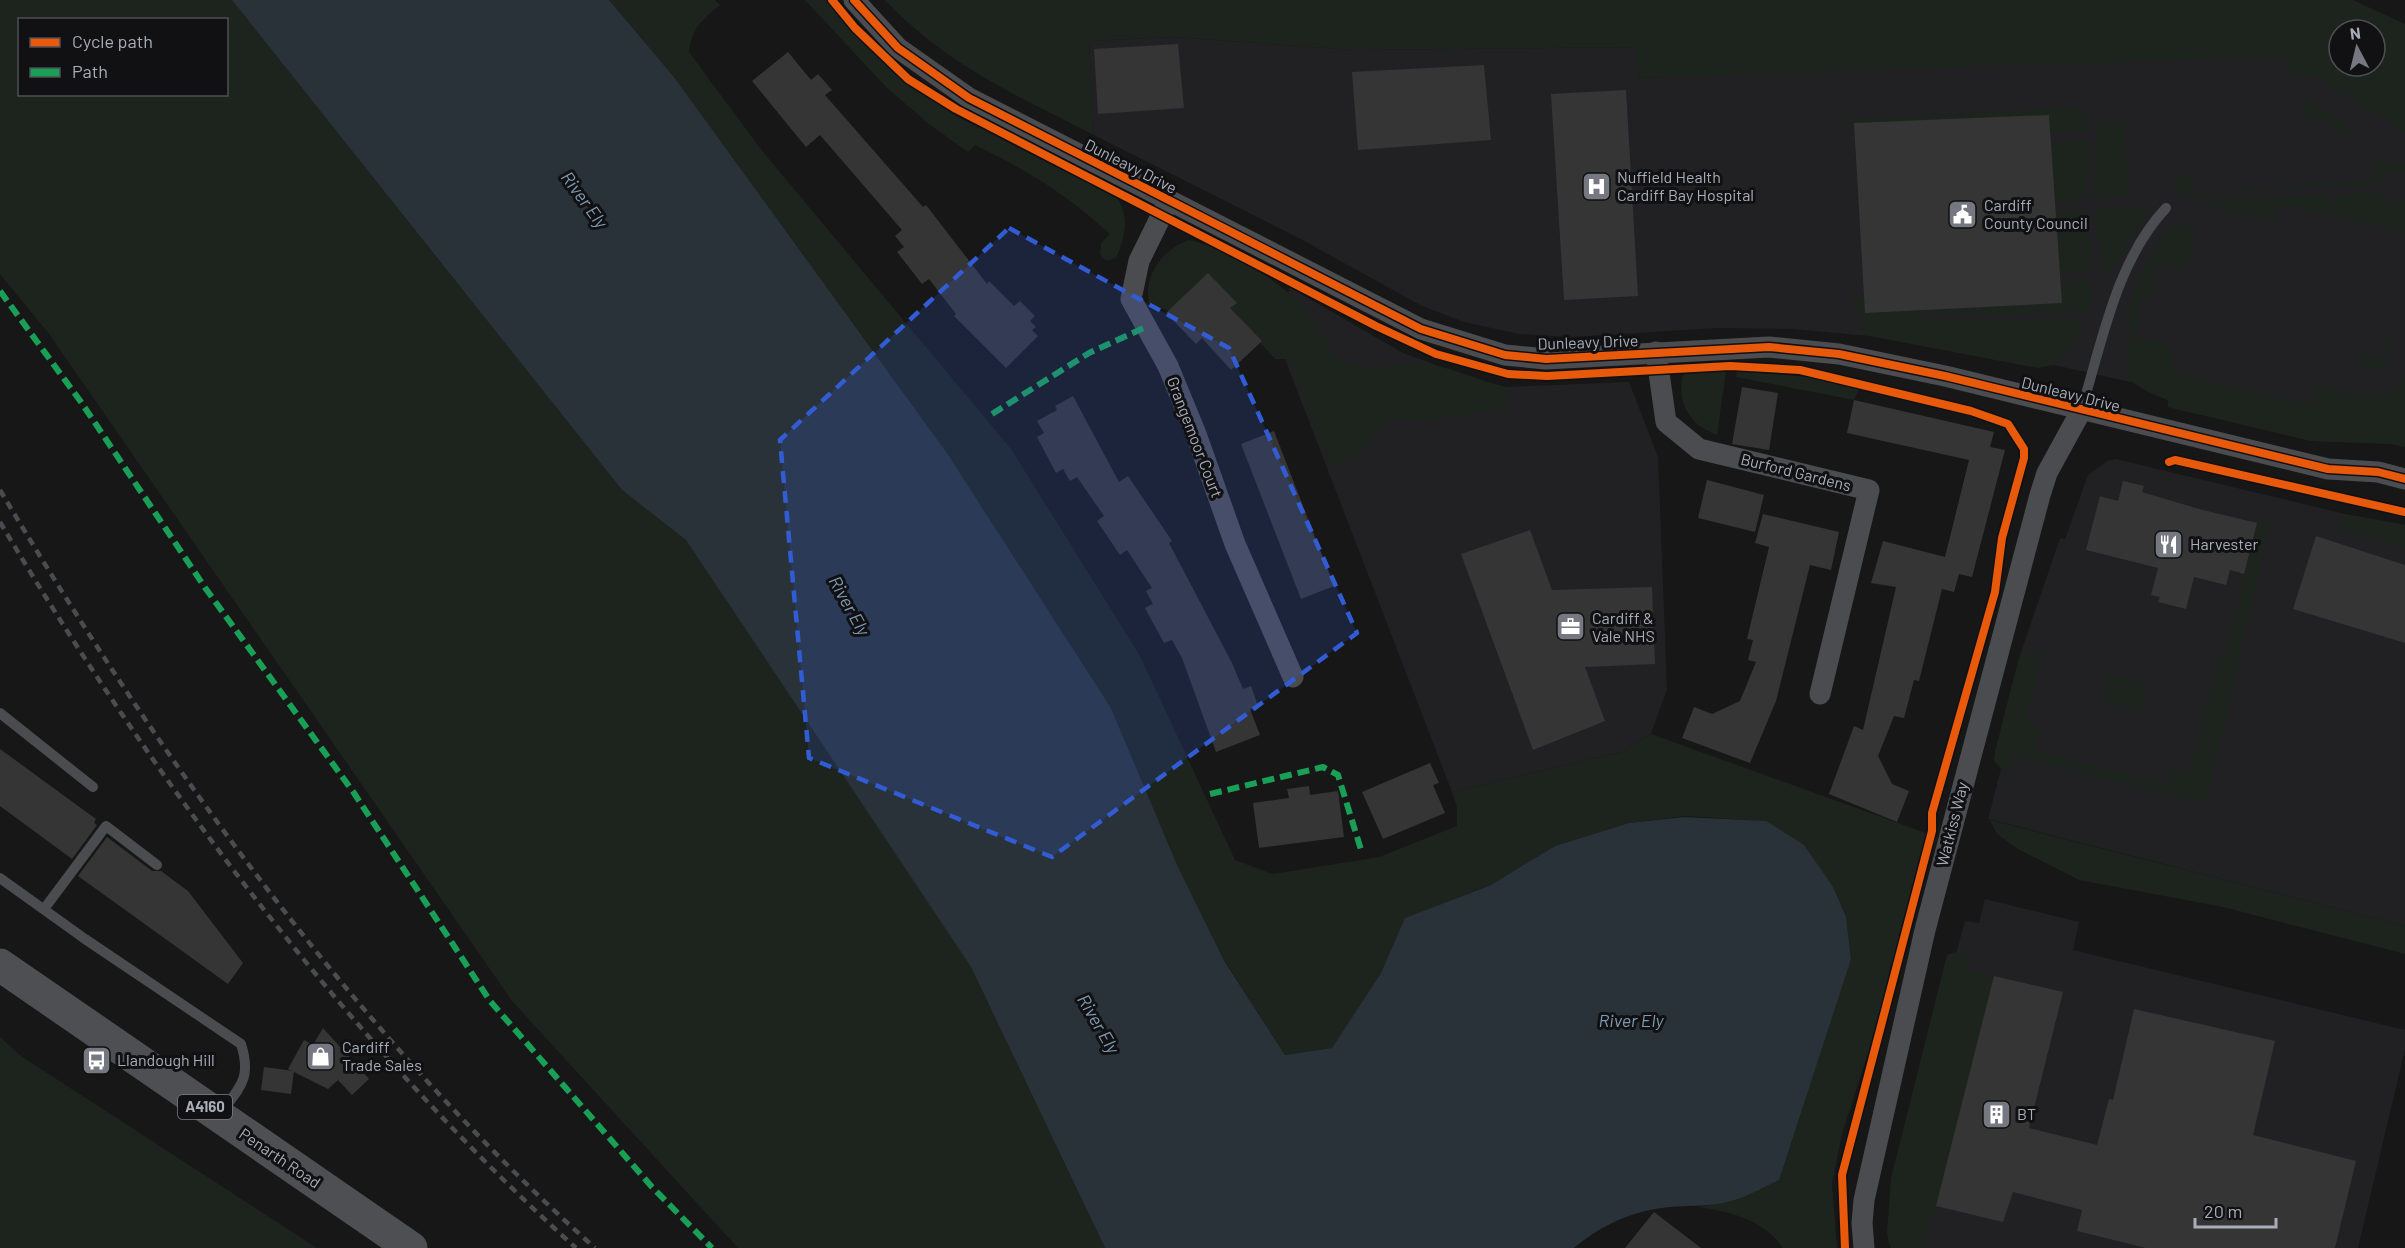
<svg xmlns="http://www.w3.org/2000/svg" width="2405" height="1248" font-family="Barlow,sans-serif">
  <rect width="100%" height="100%" fill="#171717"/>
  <g fill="#212123">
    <path d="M1173,37L1354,50L1635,47L1640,78L2339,47V66H2375L2405,44V447L2392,444L2311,441L2168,407V400L2135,383L2054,365L2038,368L1870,336L1792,329L1717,328L1572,337L1519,334L1464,322L1422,306L1297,237L1094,135L1089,41Z"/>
    <path d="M1289,287L1403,353L1464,375L1505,387L1629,382L1658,457L1667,689L1651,734L1621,752L1452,792L1280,346Z"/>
    <path d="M2116,459L2345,514L2405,525V926L1988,819L2001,769L1994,761L1995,752L2019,658L2060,538L2065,539L2088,475L2107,461Z"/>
    <path d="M1985,899L2079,922L2073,950L2405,1030V1049L2358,1248H1891L1888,1240L1891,1190L1965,921L1979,923Z"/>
  </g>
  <g fill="#1d241e" fill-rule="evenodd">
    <path d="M0,0H232L622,490L686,540L971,967L1105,1248H738L512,1001L49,334L0,274ZM20,20H226V94H20Z"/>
    <path d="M609,0H715L720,5C702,20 692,28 689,52L763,152L1011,449L1140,656L1235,860L1273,874L1379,857L1457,826V807L1452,792L1621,752L1651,734L1937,837L1842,1134L1832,1184L1837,1248H1783C1764,1220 1729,1211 1698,1207L1737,1200L1851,959L1846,915L1833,887L1766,821L1685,816L1629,823L1555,846L1489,886L1406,918L1381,973L1332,1048L1285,1055L1225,961L1178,867L1111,708L947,453L674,77Z"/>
    <path d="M805,0H826L878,58L906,84L958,117L1117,198C1130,216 1125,239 1116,258L1106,261L1100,254L1101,243L1110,234C1064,192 1030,172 975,145L968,152L929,124L887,88Z"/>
    <path d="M885,0H2353L2405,24V132L2316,76H2290L2287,56L1640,78L1634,47L1354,50L1173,37L1089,41L1094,135C1014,94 948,66 885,0ZM2339,30H2375V66H2339Z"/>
    <path d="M2303,98L2347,125L2350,133L2335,138L2332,120L2305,121Z"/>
    <path d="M2084,106L2089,131L2051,133L2049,115L1844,124L1843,120Z"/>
    <path d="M2123,121L2129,195L2099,199L2093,194L2098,144L2095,123Z"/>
    <path d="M2090,140L2085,196L2079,201L2054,203L2051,143Z"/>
    <path d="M2374,160L2405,165V173L2387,172L2374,183L2182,196L2174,187L2180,176L2192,172L2194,193L2375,179Z"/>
    <path d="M2380,192L2383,200L2397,204L2405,201V233L2331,215L2336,196Z"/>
    <path d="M2332,195L2327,214L2278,205L2273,221L2193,202Z"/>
    <path d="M2150,205L2106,281L2093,215L2100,209Z"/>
    <path d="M2080,209L2087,215L2094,269L2059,272L2055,212Z"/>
    <path d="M2176,225H2184L2195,230L2186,269L2161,266L2153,276L2155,298H2140L2136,340H2155L2175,354L2171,372L2311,405L2316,384C2344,391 2387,408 2405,377V447L2392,444L2311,441L2168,407V400C2120,382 2122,373 2133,327L2124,325C2132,299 2150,237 2176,225Z"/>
    <path d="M1189,240C1230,250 1283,282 1309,313C1320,327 1327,353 1344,361C1372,374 1405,359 1435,365C1459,371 1482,381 1505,387L1509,407L1435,420L1387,419L1359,457L1331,466L1288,359H1275L1229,308L1169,311L1149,304C1143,275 1163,249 1189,240Z"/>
    <path d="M2090,279L2092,303L2086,310L2056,313L1931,314L1930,310L2061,303L2060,282Z"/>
    <path d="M1851,296L1865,298L1866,313L1922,311L1925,319L2050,321L2085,319C2074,347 2071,362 2038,368L1870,336L1865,332L1859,310H1852Z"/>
    <path d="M2383,340L2391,341L2385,365L2378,370H2359L2360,353L2379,358Z"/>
    <path d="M1726,371L1717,435C1690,425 1678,405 1682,377L1686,373Z"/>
    <path d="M1737,371L1808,377L1859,389L1854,400L1736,377Z"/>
    <path d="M2345,514L2405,525V547L2341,530L2338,519Z"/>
    <path d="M2257,523L2270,525L2206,804L2013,756L2009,775L1994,761L1995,752L2019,658L2032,650L2043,653L2025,723L2041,728L2035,750L2166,784L2171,767L2190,772L2220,654L2226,652Z"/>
    <path d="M2108,674L2147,682L2139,711L2102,702Z"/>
    <path d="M1990,820L2405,926V954L2223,907L2079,880L2018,849L1997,834Z"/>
    <path d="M1955,952L1968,955L1965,970L1994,976L1936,1206L1926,1227L1928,1248H1891L1887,1233L1891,1178L1947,955Z"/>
    <path d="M0,1037L21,1056L317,1248H0Z"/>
  </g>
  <path fill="#2a3239" d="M232,0H609L674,77L947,453L1111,708L1178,867L1225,962L1285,1055L1332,1048L1381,973L1405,918L1489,886L1555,846L1629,823L1684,817L1766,821L1804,845L1833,887L1846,916L1851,959L1779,1180C1766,1186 1752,1194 1738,1199C1716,1207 1692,1205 1670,1207C1634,1210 1601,1225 1574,1248H1105L971,967L686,540L622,490Z"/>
  <g fill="#353536">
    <path d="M1178,44L1184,108L1098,114L1094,49Z"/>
    <path d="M788,52L811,80L818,74L832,90L825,95L923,207L926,205L987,284L989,281L1014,306L1020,301L1035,316L1030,321L1036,327L1032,330L1038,336L1006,368L954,316L956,314L929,279L922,284L897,252L904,247L895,236L902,230L820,135L806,147L752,81Z"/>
    <path d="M1484,65L1491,140L1358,150L1352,72Z"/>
    <path d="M1626,90L1638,296L1564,300L1551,94Z"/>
    <path d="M2049,115L2062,303L1865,313L1854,123Z"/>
    <path d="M1208,273L1237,303L1230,308L1262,341L1231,370L1202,338L1196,344L1166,313Z"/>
    <path d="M1742,387L1778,393L1769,450L1732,444Z"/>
    <path d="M1073,396L1119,482L1128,476L1172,541L1169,543L1232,663L1243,689L1251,686L1258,706L1250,709L1260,735L1216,752L1182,658L1172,640L1164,643L1145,608L1153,604L1146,591L1152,588L1127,550L1120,555L1097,521L1104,516L1077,477L1070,481L1063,469L1056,473L1037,437L1044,433L1037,421L1057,410L1055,406Z"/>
    <path d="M1854,400L1994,432L1990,447L2005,450L1972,577L1959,574L1954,592L1942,589L1919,681L1914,680L1904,718L1894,716L1878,756L1892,784L1909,791L1897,822L1829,794L1854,726L1863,730L1896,587L1871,583L1883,541L1945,557L1969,460L1847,433Z"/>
    <path d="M1274,431L1334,586L1301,599L1241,444Z"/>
    <path d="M1707,480L1764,495L1755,532L1698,518Z"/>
    <path d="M2123,481L2144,486L2142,492L2199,509L2257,523L2244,574L2230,570L2226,585L2194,577L2186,609L2158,602L2160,597L2151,595L2158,568L2086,550L2100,496L2118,501Z"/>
    <path d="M1763,514L1839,532L1831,570L1810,565L1776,701L1750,763L1682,738L1694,707L1712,714L1740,701L1756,662L1748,660L1753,640L1747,639L1769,547L1755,543Z"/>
    <path d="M1530,530L1552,590L1652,587L1655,664L1585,667L1605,721L1533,750L1461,554Z"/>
    <path d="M2316,536L2405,565V643L2293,609Z"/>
    <path d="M0,749L96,819L94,823L97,825L72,859L0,806Z"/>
    <path d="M1430,763L1439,783L1433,785L1445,813L1383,839L1362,792Z"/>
    <path d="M1309,786L1310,795L1338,791L1344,837L1259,848L1253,803L1289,798L1287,789Z"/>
    <path d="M107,837L152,871H161L188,891L243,963L228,984L78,876Z"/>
    <path d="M1994,976L2063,992L2029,1128L2097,1145L2109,1099L2113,1100L2134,1009L2275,1041L2253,1135L2356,1161L2335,1248H2146L2077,1231L2082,1210L2013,1192L2003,1222L1936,1206Z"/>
    <path d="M323,1028L369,1079L352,1095L338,1080L328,1089L288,1069L304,1040L313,1045Z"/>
    <path d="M264,1067L294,1071L291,1094L261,1090Z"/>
    <path d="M1654,1212L1701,1248H1625Z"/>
  </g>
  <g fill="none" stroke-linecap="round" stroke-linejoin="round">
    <g stroke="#4b4c50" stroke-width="10">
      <path d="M2081,411C2102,343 2116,261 2166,208"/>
      <path d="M0,713L93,787"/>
      <path d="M0,878L85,939L241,1044C252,1079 240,1087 220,1114"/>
      <path d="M44,909L106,826L157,865"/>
    </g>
    <g stroke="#4b4c50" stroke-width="21">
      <path d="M854,0L898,48L969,98L1421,329L1505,355L1546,359L1769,347L1839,354L1945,376L2328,469L2378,472L2405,479"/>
      <path d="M1169,200L1139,261L1131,299L1168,366L1196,434L1235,544L1293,677"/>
      <path d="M1656,352L1666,422L1699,449L1869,490L1820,694"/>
      <path d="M1864,1248L1862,1223L1864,1200L1925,930L2040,495L2047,473L2081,411"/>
    </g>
    <path stroke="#4d4f52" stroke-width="33" d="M0,965L411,1248"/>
    <g stroke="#4b4c4f" stroke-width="4.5" stroke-dasharray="8 6" stroke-linecap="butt">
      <path d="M0,490C163,764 357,1035 595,1248"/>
      <path d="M0,522C154,781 351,1046 576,1248"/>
    </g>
    <g stroke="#1a9f57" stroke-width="6" stroke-dasharray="12 6" stroke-linecap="butt">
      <path d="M0,291L81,402L206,589L354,793L490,1001L652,1187L712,1248"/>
      <path d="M992,414L1089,353L1146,327"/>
      <path d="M1210,794L1323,767L1338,775L1362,853"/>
    </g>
    <defs>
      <g id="cycleway">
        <path d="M832,0L855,28L908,79L956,109L1376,326L1436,354L1508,374L1547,376L1730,366L1800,370L1971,411L2008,424L2024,449V458L2002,538L1995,592L1932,813V831L1842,1175L1845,1248"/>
        <path d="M854,0L898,48L969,98L1421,329L1505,355L1546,359L1769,347L1839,354L1945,376L2328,469L2378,472L2405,479"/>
        <path d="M2169,462L2175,460L2405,512"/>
      </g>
    </defs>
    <use href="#cycleway" stroke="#111113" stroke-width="11"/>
    <use href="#cycleway" stroke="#e8590c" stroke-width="8"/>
  </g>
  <path fill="#325cd3" fill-opacity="0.2" stroke="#325cd3" stroke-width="4.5" stroke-dasharray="12 8" stroke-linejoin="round" d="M1009,228L1229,348L1357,633L1052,857L809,758L780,440Z"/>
  <defs>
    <symbol id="hospital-square" viewBox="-11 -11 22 22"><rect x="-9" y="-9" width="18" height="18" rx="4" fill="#757880" stroke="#111113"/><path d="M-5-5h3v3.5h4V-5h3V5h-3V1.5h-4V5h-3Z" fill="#fff"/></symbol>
    <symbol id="civic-square" viewBox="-11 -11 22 22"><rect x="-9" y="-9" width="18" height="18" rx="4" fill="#757880" stroke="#111113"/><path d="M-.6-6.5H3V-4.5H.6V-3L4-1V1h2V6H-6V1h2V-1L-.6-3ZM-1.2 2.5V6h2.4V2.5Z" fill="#fff"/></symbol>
    <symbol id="restaurant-square" viewBox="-11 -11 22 22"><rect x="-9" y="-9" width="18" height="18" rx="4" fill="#757880" stroke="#111113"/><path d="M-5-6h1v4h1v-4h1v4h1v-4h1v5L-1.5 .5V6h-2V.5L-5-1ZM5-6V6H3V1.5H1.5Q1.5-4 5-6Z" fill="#fff"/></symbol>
    <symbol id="office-square" viewBox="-11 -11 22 22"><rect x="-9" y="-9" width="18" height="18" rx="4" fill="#757880" stroke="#111113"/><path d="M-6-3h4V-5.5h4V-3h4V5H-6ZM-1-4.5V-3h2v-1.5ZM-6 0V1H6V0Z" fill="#fff"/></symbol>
    <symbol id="shop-square" viewBox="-11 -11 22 22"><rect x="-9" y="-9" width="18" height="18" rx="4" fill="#757880" stroke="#111113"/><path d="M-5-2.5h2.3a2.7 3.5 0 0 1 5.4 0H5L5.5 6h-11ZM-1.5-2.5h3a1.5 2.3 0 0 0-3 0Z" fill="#fff"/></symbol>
    <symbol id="bus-square" viewBox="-11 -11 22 22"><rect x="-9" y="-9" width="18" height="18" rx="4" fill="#757880" stroke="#111113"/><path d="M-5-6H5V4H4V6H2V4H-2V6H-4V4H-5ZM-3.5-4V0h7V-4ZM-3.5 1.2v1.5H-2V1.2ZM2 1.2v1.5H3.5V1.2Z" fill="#fff"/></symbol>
    <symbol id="building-square" viewBox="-11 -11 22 22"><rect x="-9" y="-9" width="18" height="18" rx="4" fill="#757880" stroke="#111113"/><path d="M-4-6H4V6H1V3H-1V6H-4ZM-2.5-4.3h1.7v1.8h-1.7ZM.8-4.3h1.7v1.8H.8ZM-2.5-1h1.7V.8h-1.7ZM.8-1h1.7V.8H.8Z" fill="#fff"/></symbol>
  </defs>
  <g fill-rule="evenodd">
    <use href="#hospital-square" x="1580" y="170" width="33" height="33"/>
    <use href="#civic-square" x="1946" y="198" width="33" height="33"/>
    <use href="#restaurant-square" x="2152" y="528" width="33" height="33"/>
    <use href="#office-square" x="1554" y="610" width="33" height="33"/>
    <use href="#shop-square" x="304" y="1040" width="33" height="33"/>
    <use href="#bus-square" x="80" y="1044" width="33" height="33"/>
    <use href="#building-square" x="1980" y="1098" width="33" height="33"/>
  </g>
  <g text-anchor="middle" stroke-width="6" stroke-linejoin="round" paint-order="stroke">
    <rect fill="#111113" stroke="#7b7e86" stroke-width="1.5" x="178" y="1095" width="54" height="24" rx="4.5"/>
    <g font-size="15" font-weight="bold" fill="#a8adb8">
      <text x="205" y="1112">A4160</text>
    </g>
    <g font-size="16" fill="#a8adb8" stroke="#111113">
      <text transform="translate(1131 166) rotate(27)" y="6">Dunleavy Drive</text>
      <text transform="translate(1588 342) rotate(-2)" y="6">Dunleavy Drive</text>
      <text transform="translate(2071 394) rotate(14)" y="6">Dunleavy Drive</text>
      <text transform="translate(1195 437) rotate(69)" y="6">Grangemoor Court</text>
      <text transform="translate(1796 472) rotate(14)" y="6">Burford Gardens</text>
      <text transform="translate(1952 824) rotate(-76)" y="6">Watkiss Way</text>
      <text transform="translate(280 1158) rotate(34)" y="6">Penarth Road</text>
    </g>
    <g font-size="16" fill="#a8adb8" stroke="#111113" text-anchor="start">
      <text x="1617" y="183">Nuffield Health<tspan x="1617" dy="18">Cardiff Bay Hospital</tspan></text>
      <text x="1984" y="211">Cardiff<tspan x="1984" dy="18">County Council</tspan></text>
      <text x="2190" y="550">Harvester</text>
      <text x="1592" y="624">Cardiff &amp;<tspan x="1592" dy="18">Vale NHS</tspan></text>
      <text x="342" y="1053">Cardiff<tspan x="342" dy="18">Trade Sales</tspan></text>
      <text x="117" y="1066">Llandough Hill</text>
      <text x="2017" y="1120">BT</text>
    </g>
    <g font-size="18" font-style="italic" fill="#7f9bb3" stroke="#111113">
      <text transform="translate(584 200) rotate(54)" y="6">River Ely</text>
      <text transform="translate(849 606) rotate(61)" y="6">River Ely</text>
      <text x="1631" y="1027">River Ely</text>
      <text transform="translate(1098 1024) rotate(60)" y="6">River Ely</text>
    </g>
  </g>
  <rect x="18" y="18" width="210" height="78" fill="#111113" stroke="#4d4f55" stroke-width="1.5"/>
  <rect x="30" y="38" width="30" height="9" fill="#e8590c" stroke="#4d4f55" stroke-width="1.5"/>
  <text x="72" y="48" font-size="18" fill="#a8adb8">Cycle path</text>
  <rect x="30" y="68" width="30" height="9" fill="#1a9f57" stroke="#4d4f55" stroke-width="1.5"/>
  <text x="72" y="78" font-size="18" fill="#a8adb8">Path</text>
  <g transform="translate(2357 48) rotate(353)"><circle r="28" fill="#111113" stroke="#4d4f55" stroke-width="1.5"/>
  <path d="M0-4.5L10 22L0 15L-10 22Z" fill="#757880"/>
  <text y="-9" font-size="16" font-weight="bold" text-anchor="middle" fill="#a8adb8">N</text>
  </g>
  <path d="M2195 1218v9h81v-9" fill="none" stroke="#a8adb8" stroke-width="3"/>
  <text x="2204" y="1218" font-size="18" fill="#a8adb8" stroke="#111113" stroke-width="4.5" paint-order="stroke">20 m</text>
</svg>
